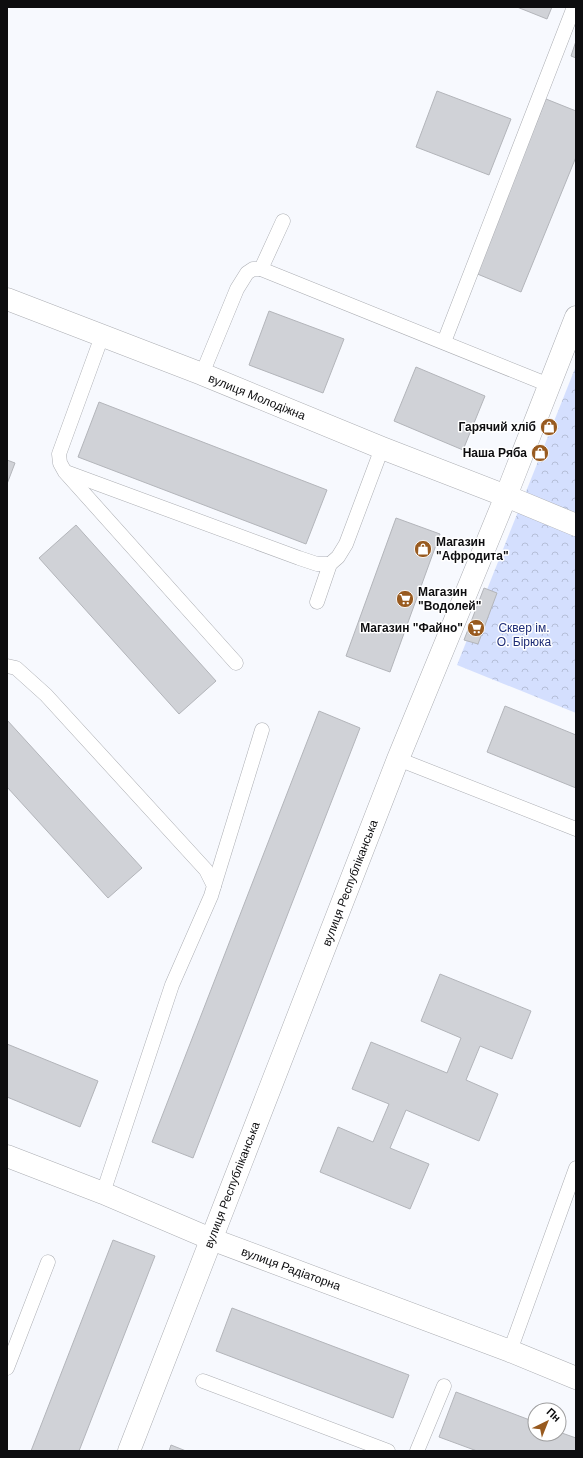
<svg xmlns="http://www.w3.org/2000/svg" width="583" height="1458" font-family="Arial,sans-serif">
  <defs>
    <pattern id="park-crowns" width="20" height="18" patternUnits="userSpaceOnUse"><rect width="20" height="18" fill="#d4dffe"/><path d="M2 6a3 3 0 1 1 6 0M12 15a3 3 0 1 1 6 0" fill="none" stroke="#b5bed8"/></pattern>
  </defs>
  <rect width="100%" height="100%" fill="#f7f9fe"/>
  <path fill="url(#park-crowns)" d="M576,366V713L457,665Z"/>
  <g fill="#d0d2d7" stroke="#b3b5ba">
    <path d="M517,7H552L547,19Z"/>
    <path d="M576,41V58L571,56Z"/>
    <path d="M437,91L511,119L489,175L416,147Z"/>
    <path d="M546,99L576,111V157L521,292L475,273Z"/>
    <path d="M269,311L344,339L323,393L249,365Z"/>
    <path d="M416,367L485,396L463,450L394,421Z"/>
    <path d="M99,402L327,490L306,544L78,457Z"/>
    <path d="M548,420L557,424L553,434L544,431Z"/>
    <path d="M538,446L547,450L542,462L533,457Z"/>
    <path d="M7,460L15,463L7,484Z"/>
    <path d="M396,518L440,534L390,672L346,656Z"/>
    <path d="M76,525L216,681L179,714L39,558Z"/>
    <path d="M484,588L497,593L478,644L464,640Z"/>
    <path d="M505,706L576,735V788L487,752Z"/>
    <path d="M319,711L360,728L193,1158L152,1142Z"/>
    <path d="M7,720L142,868L108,898L7,787Z"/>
    <path d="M440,974L531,1011L512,1059L480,1046L466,1080L498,1094L479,1141L406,1110L390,1148L429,1164L410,1209L320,1172L338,1127L373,1142L389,1104L352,1089L371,1042L447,1073L461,1038L421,1021Z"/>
    <path d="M7,1044L98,1081L80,1127L7,1097Z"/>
    <path d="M113,1240L155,1256L79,1451H31Z"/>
    <path d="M232,1308L409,1375L393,1418L216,1351Z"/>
    <path d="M456,1392L535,1422V1434H559V1432L576,1438V1451H477L439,1437Z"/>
    <path d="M171,1445L186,1451H169Z"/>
  </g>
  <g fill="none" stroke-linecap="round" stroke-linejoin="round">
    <defs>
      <g id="lane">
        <path d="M261,269L549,385"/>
        <path d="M102,336L59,454L60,463L65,472L236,663"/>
        <path d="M444,342L574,7"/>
        <path d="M202,374L237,289L247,273L253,269H261L283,221"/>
        <path d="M66,472L299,558L317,564H330"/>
        <path d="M317,602L330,564L338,557L346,544L382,448"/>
        <path d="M7,666L16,668L46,695L206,870L214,886L211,896L172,985L103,1193"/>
        <path d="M398,759L576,829"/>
        <path d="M214,886L262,730"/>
        <path d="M510,1351L576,1168"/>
        <path d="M7,1368L48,1262"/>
        <path d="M203,1381L388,1451"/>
        <path d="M417,1451L444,1386"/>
      </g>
      <g id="street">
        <path d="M7,299L202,374L382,448L506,496L576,525"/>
        <path d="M7,1156L103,1193L211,1239L510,1351L576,1378"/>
        <path d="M129,1451L398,759L506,496L576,317"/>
      </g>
    </defs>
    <use href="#lane" stroke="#acaeb3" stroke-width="15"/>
    <use href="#street" stroke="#acaeb3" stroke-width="23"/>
    <use href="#lane" stroke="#fff" stroke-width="14"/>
    <use href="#street" stroke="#fff" stroke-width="22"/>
  </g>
  <defs>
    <symbol id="shop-disc" viewBox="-11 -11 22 22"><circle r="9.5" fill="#985a1f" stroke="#fff"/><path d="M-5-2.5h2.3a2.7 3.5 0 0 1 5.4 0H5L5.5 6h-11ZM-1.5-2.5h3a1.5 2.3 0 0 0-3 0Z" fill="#fff"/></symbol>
    <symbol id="supermarket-disc" viewBox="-11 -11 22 22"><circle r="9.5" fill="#985a1f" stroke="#fff"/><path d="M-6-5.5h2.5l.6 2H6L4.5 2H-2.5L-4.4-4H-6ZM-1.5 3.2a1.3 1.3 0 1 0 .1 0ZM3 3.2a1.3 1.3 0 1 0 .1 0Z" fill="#fff"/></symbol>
  </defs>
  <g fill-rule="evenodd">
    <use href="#shop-disc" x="539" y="417" width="20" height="20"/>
    <use href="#shop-disc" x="530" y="443" width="20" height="20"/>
    <use href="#shop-disc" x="413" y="539" width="20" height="20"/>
    <use href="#supermarket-disc" x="395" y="589" width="20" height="20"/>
    <use href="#supermarket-disc" x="466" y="618" width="20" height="20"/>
  </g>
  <g text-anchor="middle" stroke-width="3" stroke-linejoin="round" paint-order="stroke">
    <g font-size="12" fill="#0d0d0f" stroke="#fff">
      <text transform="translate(257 397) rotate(22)" y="4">вулиця Молодіжна</text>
      <text transform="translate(350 883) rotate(-69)" y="4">вулиця Республіканська</text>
      <text transform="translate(232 1185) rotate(-69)" y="4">вулиця Республіканська</text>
      <text transform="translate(291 1269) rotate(20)" y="4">вулиця Радіаторна</text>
    </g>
    <g font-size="12" font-weight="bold" fill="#0d0d0f" stroke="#fff" text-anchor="end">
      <text x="536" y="431">Гарячий хліб</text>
      <text x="527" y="457">Наша Ряба</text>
      <text x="436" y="546" text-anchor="start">Магазин<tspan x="436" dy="14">"Афродита"</tspan></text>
      <text x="418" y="596" text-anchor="start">Магазин<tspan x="418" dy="14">"Водолей"</tspan></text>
      <text x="463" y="632">Магазин "Файно"</text>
    </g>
    <g font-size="12" fill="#1e2d77" stroke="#fff">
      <text x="524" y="632">Сквер ім.<tspan x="524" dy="14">О. Бірюка</tspan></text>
    </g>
  </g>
  <rect width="583" height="1458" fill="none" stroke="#0d0d0f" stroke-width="16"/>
  <g transform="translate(547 1422) rotate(43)"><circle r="19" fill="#ffffff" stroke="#9e9e9f"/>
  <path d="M0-3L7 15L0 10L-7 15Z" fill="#985a1f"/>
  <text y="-6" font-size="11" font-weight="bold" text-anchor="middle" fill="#0d0d0f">Пн</text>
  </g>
</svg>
